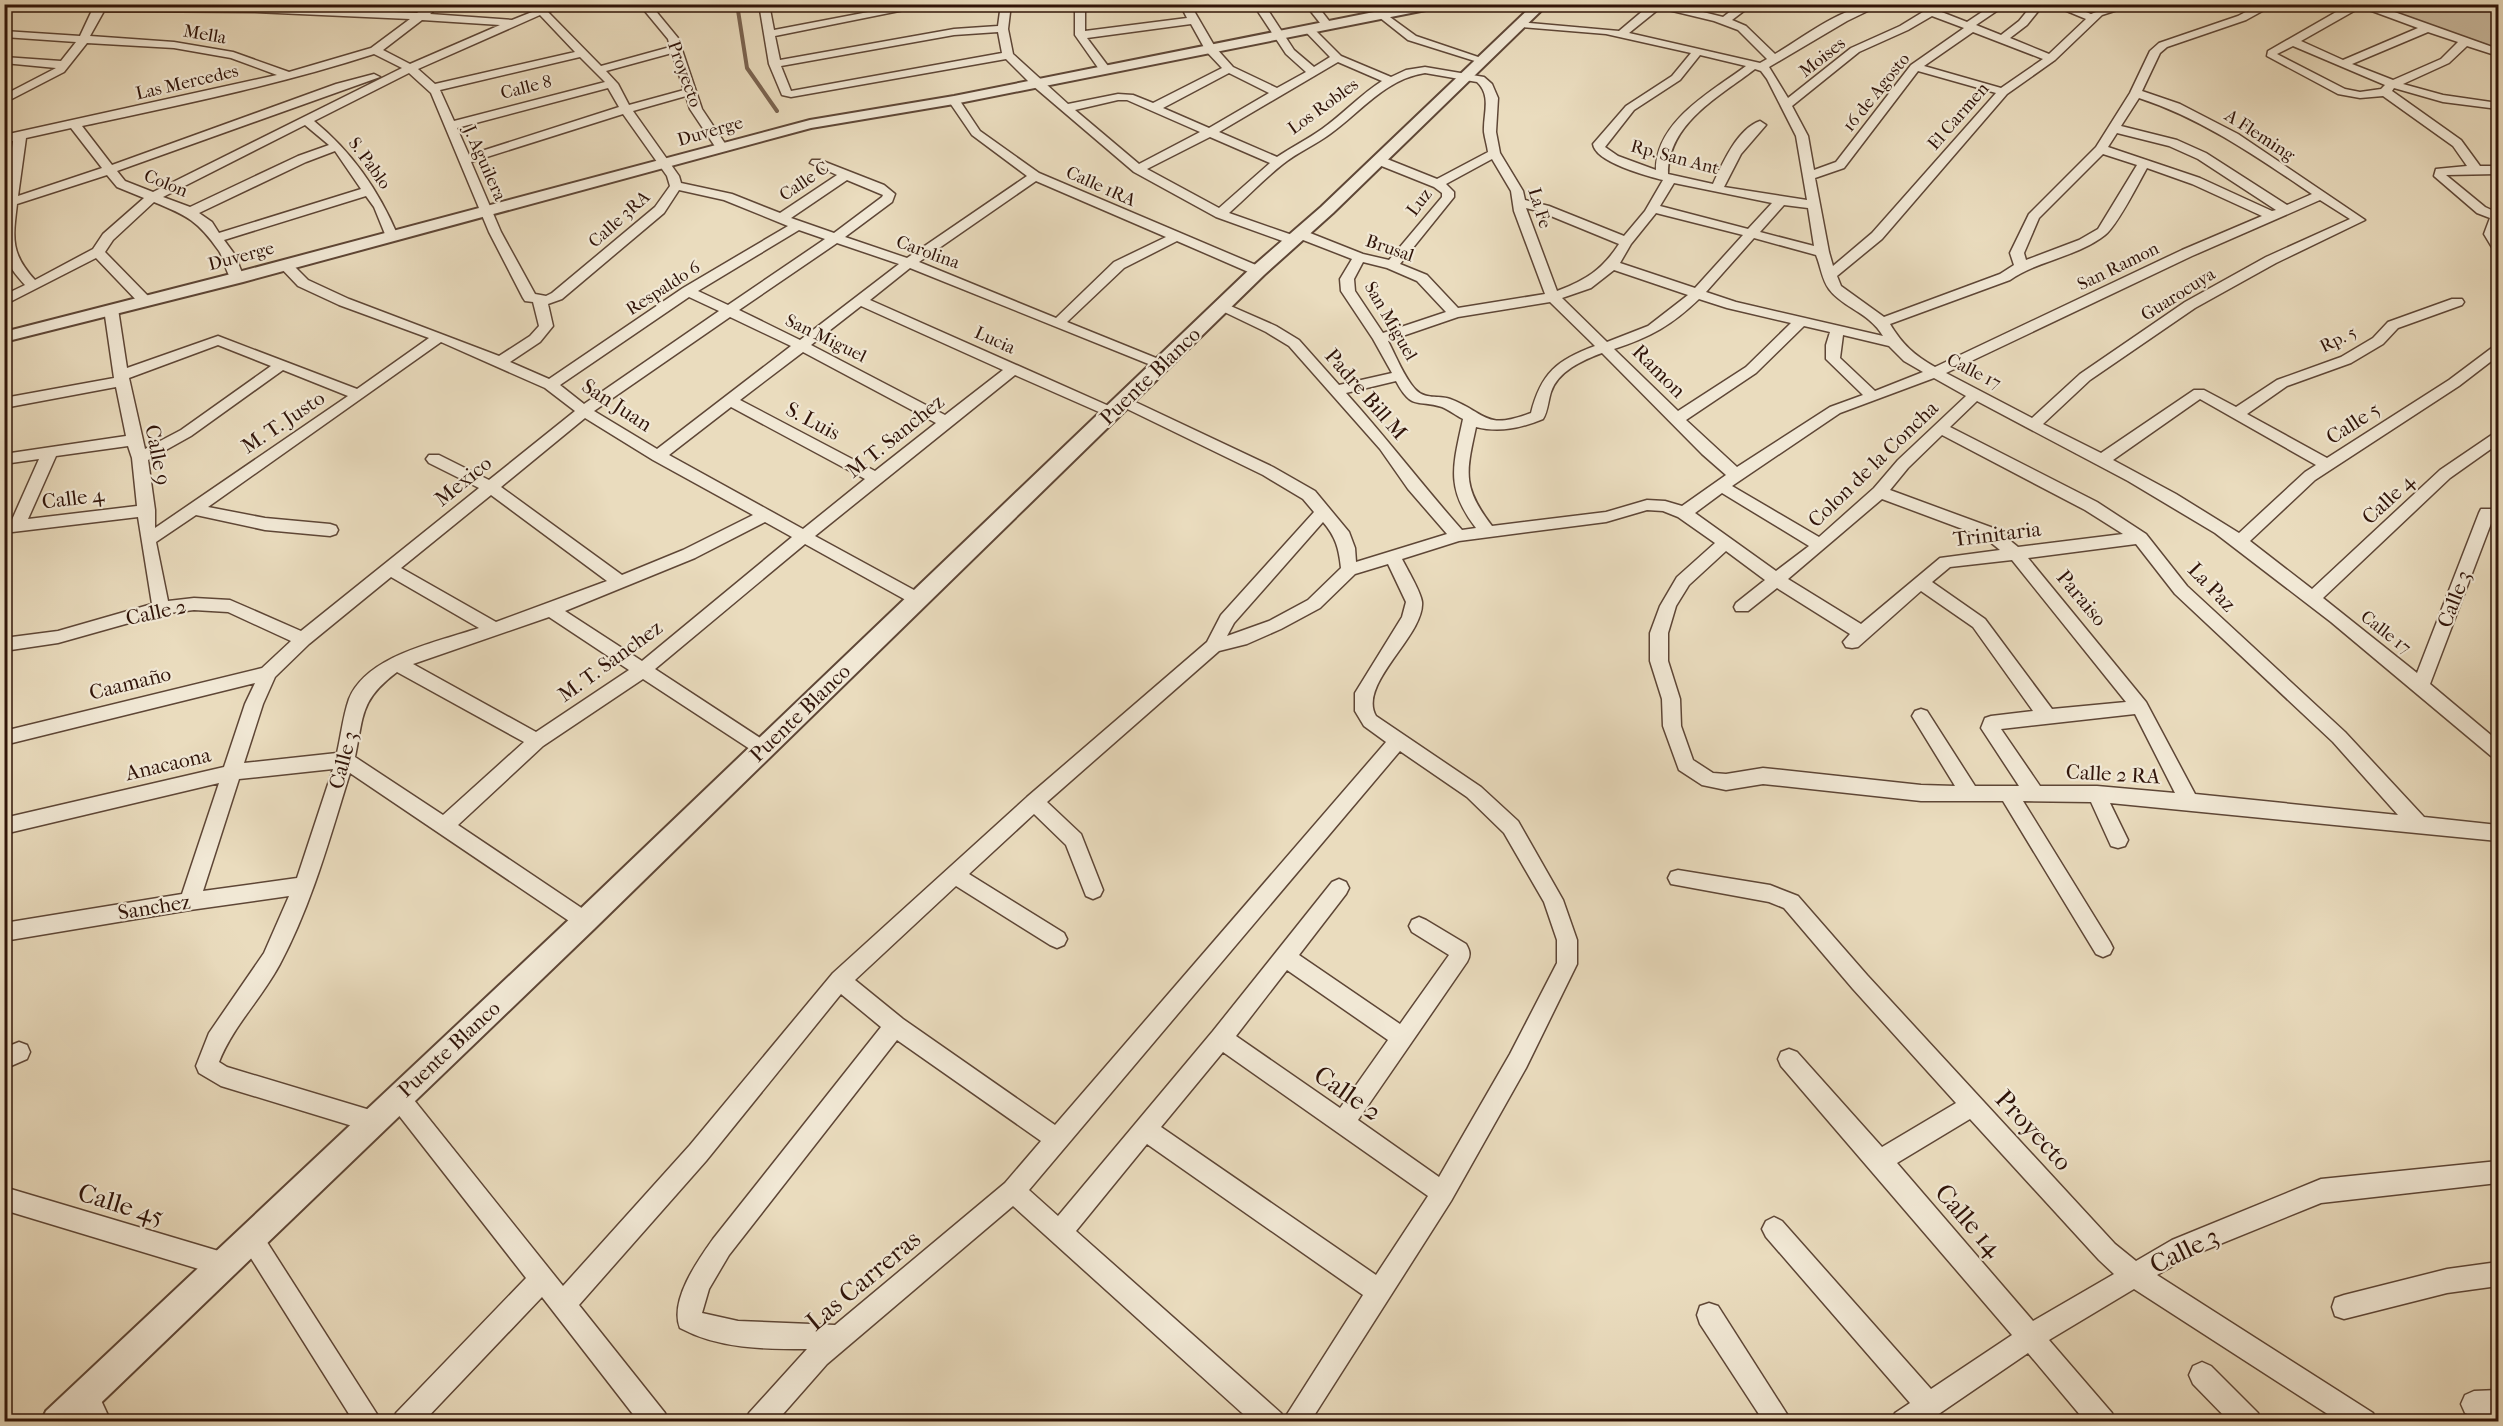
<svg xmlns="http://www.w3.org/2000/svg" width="2503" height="1426" font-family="'IM FELL French Canon',serif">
  <rect width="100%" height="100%" fill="#eadcbe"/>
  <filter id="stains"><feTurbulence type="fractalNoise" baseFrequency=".00333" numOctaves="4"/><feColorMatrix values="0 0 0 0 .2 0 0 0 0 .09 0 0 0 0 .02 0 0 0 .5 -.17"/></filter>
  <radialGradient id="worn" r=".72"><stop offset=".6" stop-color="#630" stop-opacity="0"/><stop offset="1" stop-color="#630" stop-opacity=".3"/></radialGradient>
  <path fill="#caba9f" stroke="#7d6754" stroke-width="1.5" d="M2367,5H2498V50Z"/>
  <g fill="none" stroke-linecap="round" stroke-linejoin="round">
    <path stroke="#7a6350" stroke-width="4" d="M737,4L747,68L777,111"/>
    <defs>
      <g id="minor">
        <path d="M95,4L255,6L417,13L429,4H441L430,14L512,20L552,4H570L548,12L601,66L670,47L668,39L639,4H650L678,38L702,109L728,148L726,151H718L690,109L686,96L633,111L679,176L681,183L732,194L780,213L837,175L810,163L812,160H820L884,185L895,194L892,202L845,237L907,258L1027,176L972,135L948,100L954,97L958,98L980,131L1039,173L1263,268L1265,271L1258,275L1253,274L1177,241L1124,268L1067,322L1166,362L1168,365L1161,369L910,268L870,300L1118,410L1120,413L1113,418L1108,416L1015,375L815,536L925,596L927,600L925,604H913L805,544L655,669L768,743L771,748L768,753L762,755L756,753L643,679L543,746L458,825L592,915L595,921L592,927L585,930L578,927L350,773C330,837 312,904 280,964C262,998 233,1026 219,1062L227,1067L380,1113L383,1121L380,1129L372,1132L221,1086L199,1073L196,1066L209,1033L264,953L289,896L190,910L4,941V923L182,894L219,783L4,834V818L224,767L245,704L255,683L4,745V731L262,668L291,641L228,612L194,610L161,614L58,643L4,651V638L58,631L152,604L138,517L4,533V522H11L39,459L4,464V454L126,436L116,387L4,408V398L114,378L104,309L111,305L118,309L127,368L218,336L357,389L429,338L339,305L298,286L278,265L285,261L290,262L308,280L349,299L499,356L530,336L539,326L533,302L525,301L523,298L489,232L431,93L409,73L314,121C352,152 379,191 398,236L397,239H387L374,207L366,196L224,240L235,255L244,278L237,282C226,279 225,260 219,251C198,221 188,216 154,202L113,240L105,252L150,298L152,301L150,304H140L96,258L4,305V295L25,285C16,275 8,266 5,253C0,224 9,171 13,141L4,142V135L277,75L231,58L174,48L87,43L64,72L4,103V95L56,68L4,63V57L61,61L76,42L4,37V31L80,36ZM104,11L255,12L410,19L371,48L289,72L233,52L174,42L90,36ZM540,15L575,52L435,84L418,69ZM422,20L500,25L410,64L383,50ZM672,53L684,90L629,105L618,84L606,71ZM374,54L402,68L153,192L125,181L117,171L380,77L374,74L336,84L112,165L82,126C180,105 278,85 374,54ZM580,57L605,82L454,121L440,90ZM608,88L619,107L469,155L457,128ZM623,114L667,176L670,186L655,207L552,293L546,296L535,294L501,232L471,162ZM305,125L329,145L298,156L190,207L163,197ZM71,128L102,168L18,196L26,138ZM335,151L361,189L219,233L212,222L199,213L306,162ZM107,175L117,187L144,198L103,234L93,249L35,280C10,253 13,238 17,204ZM847,180L883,195L882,197L834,233L791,218ZM1036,181L1166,237L1114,262L1056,318L919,262ZM679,190L724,200L788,226L683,288L549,379L510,362L540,342L553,326L548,304L562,299L664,213ZM799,230L825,239L728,305L698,291ZM837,243L899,264L800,340L739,310ZM689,297L719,311L584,404L560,385ZM861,306L1003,370L945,415L811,345ZM730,317L791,346L657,449L594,411ZM441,342L545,388L575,411L489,480L439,455H429L426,459L429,463L479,488L301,631L230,600L194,598L168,601L156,542L196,515L265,530L330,536L336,534L338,530L336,526L330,524L265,518L208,507ZM218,345L271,366L181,430L145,449L129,378ZM803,352L936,423L875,471L740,400ZM283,370L348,396L155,528V510L148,460L191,436ZM731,407L865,479L803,529L669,455ZM585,418L653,460L753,515L683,550L622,575L501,487ZM128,446L132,458L137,506L28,519L56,456ZM491,495L607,581L496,622L401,568ZM765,522L792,537L642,661L565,611L695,558ZM391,577L479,628C438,642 367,655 349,699C343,716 341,736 337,753L244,763L263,704L275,677L309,644ZM549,617L629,670L536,732L413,664ZM397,672L524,742L443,815L355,757C364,714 360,700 397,672ZM333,769L297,878L203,891L239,779Z"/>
        <path d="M759,4H769L774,30L910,4H934L775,36L780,60L954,29L998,26L1001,4H1011L1008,29L1013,54L1068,104L1118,94L1133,95L1153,103L1222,68L1206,51L1191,24L1087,38L1111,70L1105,73L1101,72L1075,35V4H1085V31L1187,18L1180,4H1190L1215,47L1233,67L1277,88L1306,72L1286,54L1253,4H1264L1294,50L1314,67L1330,57L1304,30L1309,27L1313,28L1341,56L1391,77L1406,70L1425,67L1484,77L1492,84L1498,98L1496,132L1500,153L1523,191L1525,200L1549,206L1624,236L1645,211L1663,180C1647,176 1595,162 1593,144L1626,106L1672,76L1691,53L1606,34L1522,27L1518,26V22L1619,31L1651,4H1671L1723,17L1740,4H1753L1732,20L1746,26L1775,54C1806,36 1844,4 1882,4L1847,21L1769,67L1788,98L1851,48L1900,26L1936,4H1949L1939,11L1967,22L1994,4H2007L1976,25L2001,35L2019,21L2033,4H2044L2027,25L2010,38L2049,54L2086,19L2050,4H2066L2091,14L2117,4H2136L2102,15L2055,60L2007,94L1882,239L1837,276L1841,286L1884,317L2000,274L2014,265L2010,253L2029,214L2096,147L2130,93L2150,51L2159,43L2238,16L2261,4H2275L2246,20L2167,47L2160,53L2142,91L2180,104L2238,134L2365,220L2276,263L2195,308L2090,380L2043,424L2101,453L2194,390H2204L2236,407L2277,380L2341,357L2373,338L2388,322L2452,299H2462L2464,302L2462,305L2398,328L2383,344L2351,363L2287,386L2247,414L2327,458L2449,380L2493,347L2498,346V356L2459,386L2315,480L2250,541L2312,589L2440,470L2493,434L2498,432V444L2450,478L2323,598L2417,673L2479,513L2481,509H2493L2495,513L2430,684L2498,741V758L2491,756L2331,622L2215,533L2128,481L1977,401L1950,427L2097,502L2146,534L2187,586L2345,732L2424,817L2498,825V841L2110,803L2128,840L2125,846L2118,848L2111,846L2091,802L2023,801L2110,942L2113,948L2110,954L2103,957L2096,954L2003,801H1921L1763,784L1726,790L1702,785L1679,770L1663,726L1662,699L1650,661V633L1660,606L1677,577L1715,543L1678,517L1663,511L1647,510L1606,522L1459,541L1402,559C1407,569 1421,592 1422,602C1425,635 1357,684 1376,716L1481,787L1518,821L1563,900L1577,940V964L1526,1068L1451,1201L1310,1422H1252L1013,1206L827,1364L776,1422H745L749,1413L807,1349C763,1349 719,1349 680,1328C669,1301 698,1260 713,1239L881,1027L841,994L706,1161L579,1305L665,1413L669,1422H639L542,1297L423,1422H392L396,1413L526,1278L390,1104L387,1097L390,1090L398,1086L406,1090L563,1286L690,1145L833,973L1027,797L1207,642L1221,615L1314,512L1303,499L1263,475L1119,405L1117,402L1119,399H1129L1273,467L1315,491L1349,532L1355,548L1356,562L1447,534L1408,489L1380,449L1289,346L1266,332L1214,307L1221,303L1226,304L1276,326L1299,340L1339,385L1392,373L1373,339L1341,291L1340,279L1352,259L1298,238V243H1288L1216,217L1134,172L1032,85L1006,59L791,97L782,95L769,64ZM1660,8L1714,21L1738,30L1767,59L1760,63L1629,33ZM1932,16L1964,28L1911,65L1836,162L1814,170L1808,136L1792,106L1859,52L1908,30ZM998,32L1002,53L791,91L781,66L954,35ZM1973,32L2043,59L2001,88L1924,66ZM1700,55L1746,66C1711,92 1656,121 1656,170L1618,156L1605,147L1634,110L1680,80ZM1338,62L1382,81C1360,95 1343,114 1322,129C1308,139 1292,147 1277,157L1219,132ZM1755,69L1761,71L1767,79L1796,136L1807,200L1724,187L1741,154L1766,125L1760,121C1737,129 1722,164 1713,184L1668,174C1668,123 1719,97 1755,69ZM1918,71L1996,93L1872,233L1833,266L1829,252L1815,178L1844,168ZM1229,73L1269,93L1209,128L1163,108ZM1425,73L1477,82C1492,96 1483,114 1484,132C1485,139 1487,145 1488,152L1437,179L1382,157H1374V163L1434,187L1442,193V197L1389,260L1363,254L1305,231H1295V236L1229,213C1247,197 1264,179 1283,164C1298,152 1315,145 1330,134C1361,112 1385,79 1425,73ZM2139,98C2203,119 2257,157 2312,194L2287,205L2206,153L2177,140L2121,126ZM1118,100H1127L1200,132L1139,164L1075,110ZM2117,133L2169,146L2198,159L2276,210L2272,211L2200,178L2108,147ZM1210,137L1270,163L1219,208L1147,169ZM2103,154L2137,165L2098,229L2079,240L2026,260L2024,253L2039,218ZM1492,159L1511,191L1514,211L1545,294L1458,308L1427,275L1400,264L1454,197V192L1446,184ZM2147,168L2192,184L2262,216L2182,250L1935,367C1914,355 1902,344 1890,324L2010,280C2039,260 2077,257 2105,235C2117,226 2138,184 2147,168ZM1674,183L1772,203L1748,229L1660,206ZM2320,200L2350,219L2266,257L2185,302L2080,374L2032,418L1946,373L2192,256ZM1784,205L1808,208L1814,246L1760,232ZM1526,208L1541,212L1619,244C1602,270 1586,280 1557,291ZM1656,213L1743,235L1695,288L1620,263L1631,244ZM1754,238L1816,255C1821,267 1822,280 1829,289C1843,308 1869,312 1883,336L1736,302L1706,292ZM1363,262L1387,268L1417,281L1446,312L1383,333L1355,291L1354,279ZM1614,270L1688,295L1648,326L1607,342L1562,298L1591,288ZM1699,299L1727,308L1791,323L1746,367L1678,411L1614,349C1651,337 1672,325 1699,299ZM1550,302L1595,346C1557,360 1541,373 1531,413C1484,431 1487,413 1450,399C1438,395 1425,400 1415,389C1404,377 1396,356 1388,341L1458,317ZM1804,326L1830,332L1826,345V359L1863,395L1830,407L1737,467L1686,420L1756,373ZM1843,335L1889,346L1904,361L1923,372L1875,391L1840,358ZM1602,353L1702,454L1726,475L1682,506L1665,501L1647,500L1606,512L1492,526C1462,487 1466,473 1476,427C1500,433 1521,428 1543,419C1548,411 1548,401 1551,392C1558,371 1583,360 1602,353ZM1934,378L1966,396L1898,460L1874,488L1819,537L1732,486L1840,413ZM1396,381C1412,411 1417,399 1442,407C1449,410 1457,416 1463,419C1453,466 1445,488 1476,528L1462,530C1422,485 1386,437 1346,393ZM2200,399L2316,465L2305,472L2239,533L2176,494L2113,460ZM1942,435L2085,510L2123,534L2018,547L1996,529L1890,490L1908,468ZM1722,493L1809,546L1776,571L1695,513ZM1882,499L1984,537L2000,550L1940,558L1861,624L1788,579ZM1323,522C1336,537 1339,549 1341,568L1308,600L1269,621L1227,636L1234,623ZM2136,544L2175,594L2333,742L2398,815L2195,794L2146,702L2028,558ZM1726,551L1765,580L1736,603L1734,607L1736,611H1748L1777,588L1850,634L1843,642L1846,647L1852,648L1858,647L1921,591L1973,627L2033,711L1991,716L1985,718L1981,728L2019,786H1975L1927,711L1921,709L1915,711L1912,716L1955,786L1921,785L1763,768L1726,774L1713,773L1693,760L1681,726L1680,699L1668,661V633L1676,606L1689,585ZM2012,560L2126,702L2052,709L1985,619L1932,582L1950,567ZM1388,564L1406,602L1402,617L1355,693V711L1364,726L1386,742L1055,1125L903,1019L855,980L956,886L1050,945L1057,948L1064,945L1067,939L1064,933L969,874L1034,814L1066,845L1086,896L1093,899L1100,896L1103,890L1081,834L1047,802L1219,651L1247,644L1281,629L1320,608L1355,574ZM2135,714L2175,793L2097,786H2040L2001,729ZM1400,751L1467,797L1504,833L1544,902L1557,940V963L1510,1054L1439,1177L1358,1120L1467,962C1471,955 1470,951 1466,944L1426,920L1419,917L1412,920L1409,926L1412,932L1449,955L1400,1024L1299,955L1346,894L1349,888L1346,882L1339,879L1332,882L1213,1031L1058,1216L1029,1190ZM1287,970L1388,1040L1340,1108L1236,1036ZM897,1040L1041,1141L1005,1183L835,1325L738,1321L702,1313L709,1289L729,1255ZM1223,1052L1428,1196L1376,1275L1161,1127ZM1147,1144L1363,1295L1284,1419L1281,1413L1076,1231Z"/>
        <path d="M1305,4H1316L1333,26L1332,28H1324Z"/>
        <path d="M2350,4H2372L2498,49V56L2467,46L2449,63L2403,84L2443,95L2498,103V109L2443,102L2394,88L2392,91L2461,140L2480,166H2498V174L2446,175L2485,207L2498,213L2496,234L2498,250L2493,249L2484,234L2490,218L2477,213L2434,176L2436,169L2467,166L2453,146L2383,96L2360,98L2338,94L2267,56L2268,51ZM2361,7L2418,28L2343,60L2301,41ZM2428,32L2458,42L2441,59L2393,80L2352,64ZM2293,46L2385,85L2381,89L2360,92L2345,89L2277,54Z"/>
        <path d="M1383,12L1416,36L1487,60L1482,63L1478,62L1408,40L1379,17L1378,15Z"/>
        <path d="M1678,870L1770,885L1798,896L1867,975L2115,1244L2136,1261L2172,1240L2321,1179L2498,1161V1183L2321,1203L2188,1257L2157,1275L2373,1413L2377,1422H2340L2134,1289L2049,1340L2112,1413L2116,1422H2086L2028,1353L1927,1422H1891L1895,1413L1910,1403L1766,1237L1762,1229L1766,1221L1774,1217L1782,1221L1931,1389L2012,1335L1781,1066L1778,1059L1781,1052L1789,1049L1797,1052L1882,1147L1956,1103L1853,989L1784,908L1769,902L1671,884L1668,878L1671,872ZM1970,1119L2099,1260L2114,1274L2033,1321L1897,1163Z"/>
        <path d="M19,1042L27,1045L30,1052L27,1059L4,1069V1048Z"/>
        <path d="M4,1187L222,1252L230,1256L234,1264L230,1272L222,1276L4,1210Z"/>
        <path d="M250,1224L258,1228L382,1422H354L242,1244L238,1236L242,1228Z"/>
        <path d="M2498,1262V1286L2447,1293L2344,1319L2335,1316L2332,1307L2335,1298L2344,1295L2447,1269Z"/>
        <path d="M1709,1303L1718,1306L1792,1422H1764L1700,1324L1697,1315L1700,1306Z"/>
        <path d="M2202,1362L2211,1366L2258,1413L2262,1422H2230L2193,1384L2189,1375L2193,1366Z"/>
        <path d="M85,1381L94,1385L111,1422H85L72,1394L76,1385Z"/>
        <path d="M2498,1390V1415L2474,1417L2465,1413L2461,1404L2465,1395L2474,1391Z"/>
      </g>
      <g id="tertiary">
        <path d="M1414,4H1442L1436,8L954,104L811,128L243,282L4,342V332L231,274L810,120L954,96Z"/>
        <path d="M1534,4H1548L1333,213L1264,275L594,929L81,1422H41L46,1411L576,913L1252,267L1321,207Z"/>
      </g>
    </defs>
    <use href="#minor" stroke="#5e4636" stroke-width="3"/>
    <use href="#tertiary" stroke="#5e4636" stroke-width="4"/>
    <use href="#minor" fill="#f1e8d5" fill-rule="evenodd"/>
    <use href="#tertiary" fill="#f1e8d5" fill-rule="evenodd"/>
  </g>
  <g text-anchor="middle" stroke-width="4.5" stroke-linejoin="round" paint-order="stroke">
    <g font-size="18" fill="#301409" stroke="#f1e8d5">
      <text transform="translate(205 34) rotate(10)" y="6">Mella</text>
      <text transform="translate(1822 57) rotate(-38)" y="6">Moises</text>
      <text transform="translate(685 74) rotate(70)" y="6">Proyecto</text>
      <text transform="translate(187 82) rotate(-13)" y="6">Las Mercedes</text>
      <text transform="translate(526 87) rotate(-14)" y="6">Calle 8</text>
      <text transform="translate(1876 92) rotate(-51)" y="6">16 de Agosto</text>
      <text transform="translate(1323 106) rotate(-36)" y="6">Los Robles</text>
      <text transform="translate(1958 116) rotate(-49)" y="6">El Carmen</text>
      <text transform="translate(710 131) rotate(-16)" y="6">Duverge</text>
      <text transform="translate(2260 135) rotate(33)" y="6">A Fleming</text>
      <text transform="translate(1675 157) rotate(15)" y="6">Rp. San Ant</text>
      <text transform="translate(370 163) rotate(54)" y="6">S. Pablo</text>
      <text transform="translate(485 163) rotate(66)" y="6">J. Aguilera</text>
      <text transform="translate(804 181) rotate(-34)" y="6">Calle C</text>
      <text transform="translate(166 183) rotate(22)" y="6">Colon</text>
      <text transform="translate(1101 186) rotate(24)" y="6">Calle 1RA</text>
      <text transform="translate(1419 202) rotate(-53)" y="6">Luz</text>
      <text transform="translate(1540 208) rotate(73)" y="6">La Fe</text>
      <text transform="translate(619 219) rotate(-42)" y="6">Calle 3RA</text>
      <text transform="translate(1390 248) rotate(19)" y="6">Brusal</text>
      <text transform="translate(928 252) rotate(20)" y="6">Carolina</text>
      <text transform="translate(241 256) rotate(-15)" y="6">Duverge</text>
      <text transform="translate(2118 266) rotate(-26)" y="6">San Ramon</text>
      <text transform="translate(663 288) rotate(-33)" y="6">Respaldo 6</text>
      <text transform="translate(2178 294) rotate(-32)" y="6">Guarocuya</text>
      <text transform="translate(1391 321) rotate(60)" y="6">San Miguel</text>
      <text transform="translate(826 338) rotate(26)" y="6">San Miguel</text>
      <text transform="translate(2338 339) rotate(-26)" y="6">Rp. 5</text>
      <text transform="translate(995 340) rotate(24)" y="6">Lucia</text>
      <text transform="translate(1974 371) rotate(27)" y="6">Calle 17</text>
      <text transform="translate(2386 632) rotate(38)" y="6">Calle 17</text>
    </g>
    <g font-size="21" fill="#301409" stroke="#f1e8d5">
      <text transform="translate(1659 371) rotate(45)" y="7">Ramon</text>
      <text transform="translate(1150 376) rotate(-44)" y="7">Puente Blanco</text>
      <text transform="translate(1366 394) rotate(49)" y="7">Padre Bill M</text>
      <text transform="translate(617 405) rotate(33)" y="7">San Juan</text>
      <text transform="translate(813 421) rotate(28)" y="7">S. Luis</text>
      <text transform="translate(283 422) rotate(-34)" y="7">M. T. Justo</text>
      <text transform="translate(2353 423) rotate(-33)" y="7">Calle 5</text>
      <text transform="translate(895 436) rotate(-39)" y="7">M T. Sanchez</text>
      <text transform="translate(158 455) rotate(79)" y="7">Calle 9</text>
      <text transform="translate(1873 464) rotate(-44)" y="7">Colon de la Concha</text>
      <text transform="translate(463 481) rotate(-39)" y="7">Mexico</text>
      <text transform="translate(73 498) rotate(-7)" y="7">Calle 4</text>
      <text transform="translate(2388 499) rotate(-43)" y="7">Calle 4</text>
      <text transform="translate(1997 534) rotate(-7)" y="7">Trinitaria</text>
      <text transform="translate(2212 587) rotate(46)" y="7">La Paz</text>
      <text transform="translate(2082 598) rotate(50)" y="7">Paraiso</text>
      <text transform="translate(2454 599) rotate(-69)" y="7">Calle 3</text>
      <text transform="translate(156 612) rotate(-12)" y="7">Calle 2</text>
      <text transform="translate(610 661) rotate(-36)" y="7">M. T. Sanchez</text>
      <text transform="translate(130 683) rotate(-14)" y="7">Caamaño</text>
      <text transform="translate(800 713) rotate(-44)" y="7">Puente Blanco</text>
      <text transform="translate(343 760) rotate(-75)" y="7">Calle 3</text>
      <text transform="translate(168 764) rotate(-13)" y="7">Anacaona</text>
      <text transform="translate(2113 774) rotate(3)" y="7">Calle 2 RA</text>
      <text transform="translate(154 907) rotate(-9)" y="7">Sanchez</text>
      <text transform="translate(449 1049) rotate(-43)" y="7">Puente Blanco</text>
    </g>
    <g font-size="26" fill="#301409" stroke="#f1e8d5">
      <text transform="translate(1348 1093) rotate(35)" y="9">Calle 2</text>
      <text transform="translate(2034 1130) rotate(47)" y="9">Proyecto</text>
      <text transform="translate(121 1204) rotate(17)" y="9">Calle 45</text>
      <text transform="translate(1969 1220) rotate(49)" y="9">Calle 14</text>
      <text transform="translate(2184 1250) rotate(-26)" y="9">Calle 3</text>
      <text transform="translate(863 1280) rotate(-40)" y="9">Las Carreras</text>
    </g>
  </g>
  <rect width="2503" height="1426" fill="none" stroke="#eadcbe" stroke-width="24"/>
  <rect x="6" y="6" width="2491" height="1414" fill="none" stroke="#301409" stroke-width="3"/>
  <rect x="12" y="12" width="2479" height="1402" fill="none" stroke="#301409" stroke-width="1.5"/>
  <rect width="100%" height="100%" filter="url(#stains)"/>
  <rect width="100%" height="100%" fill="url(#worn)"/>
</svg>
